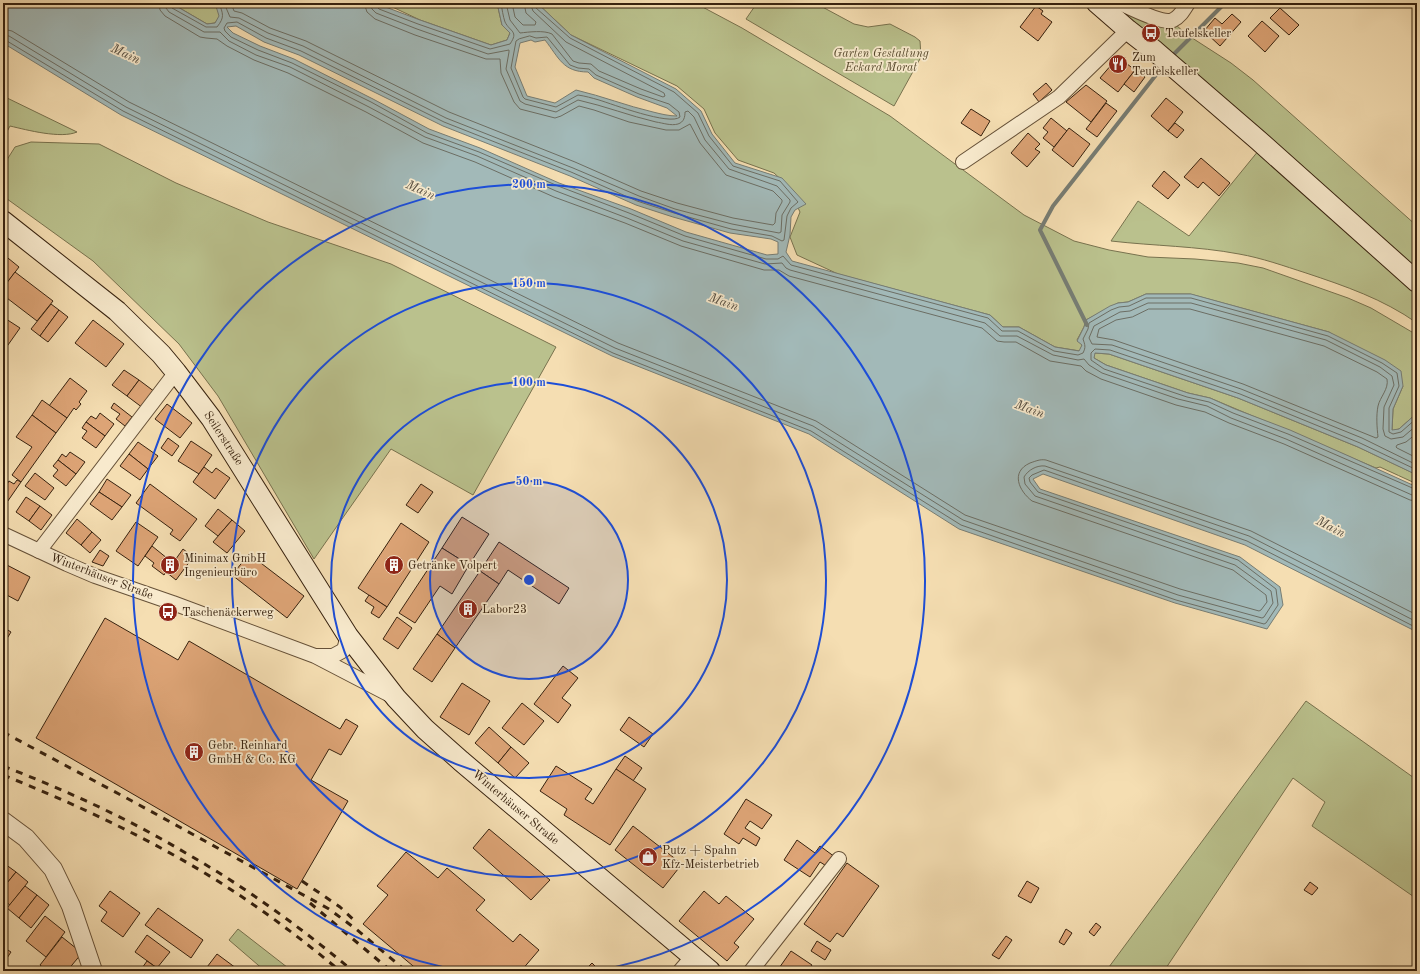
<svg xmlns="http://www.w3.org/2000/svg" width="1420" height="974" font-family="'Old Standard TT',serif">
  <rect width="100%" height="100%" fill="#f5deb2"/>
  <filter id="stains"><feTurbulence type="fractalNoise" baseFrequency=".005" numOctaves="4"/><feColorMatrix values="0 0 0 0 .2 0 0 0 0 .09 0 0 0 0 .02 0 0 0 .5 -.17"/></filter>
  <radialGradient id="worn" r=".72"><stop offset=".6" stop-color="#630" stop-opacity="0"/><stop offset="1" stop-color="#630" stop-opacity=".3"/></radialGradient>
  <g fill="#bac18d" stroke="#78724e">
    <path d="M171,3H215L220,16L215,23L207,24Z"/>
    <path d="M384,3H497L502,25L510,33L507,40L491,45L420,20Z"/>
    <path d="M537,3H695L742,28L890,116L1024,215L1074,241L1109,250L1148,257L1195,259L1238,263L1263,268L1348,298L1371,308L1417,335V413L1399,429L1392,431L1393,409L1403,386L1329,332L1190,294H1146L1128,302L1118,303L1086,320L1084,327L1077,340L1082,345L1080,351L1055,347L1019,327H1003L990,315L838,274L797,255L790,237L800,212L787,185L774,173L738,160L715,133L704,109L677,86L571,35Z"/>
    <path d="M757,3H815L854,24L868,27L890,24L915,37L920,41L921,57L894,106L746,19Z"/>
    <path d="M1121,8L1175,24L1186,34L1231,63L1253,80L1417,226V276L1117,15Z"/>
    <path d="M3,96L77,132C61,139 27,130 10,126L3,139Z"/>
    <path d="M31,142L99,144L176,183L268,222L391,264L556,347L473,495L391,449L314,559L218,396L179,344L93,261L3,196V166L15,147Z"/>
    <path d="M1259,150L1417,293V323C1383,299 1345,286 1306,273C1284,266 1262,258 1239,254C1197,246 1154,246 1111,241L1138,201L1189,236Z"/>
    <path d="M1094,353L1109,354L1238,398L1358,447L1409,471L1417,475V484C1405,478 1392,473 1380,467L1376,468L1210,398L1188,393L1106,365L1094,358Z"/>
    <path d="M1306,701L1417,780V899L1312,826L1325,802L1293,778L1164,971H1106Z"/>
    <path d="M238,929L292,971H265L229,940Z"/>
  </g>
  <path fill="#a2b9b8" stroke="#777d74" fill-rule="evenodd" d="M3,3H171L207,24L215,23L219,16L215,3H375L420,20L491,45L507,40L510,33L502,25L497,3H537L571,35L676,89L701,111L712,134L735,163L782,178L806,204L795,210L791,217L790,235L786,252L792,261L990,315L1003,327H1019L1055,347L1079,351L1082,345L1077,341L1084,327L1086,320L1110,306L1118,303L1128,302L1146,294H1191L1329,332L1385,360L1401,371L1403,386L1393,409L1392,430L1399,429L1417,413V475L1358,447L1238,398L1109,354L1095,353L1094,358L1106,365L1188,393L1210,398L1235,409L1290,430L1351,457L1417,487V632L1245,545L1043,474L1033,479L1040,489L1240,557L1280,587L1283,605L1267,629L1175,603L959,529L809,434L612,356L121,115L3,43ZM236,26L264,42L299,55L443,126L570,176L636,205L673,217L730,233L771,239L778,242V254L767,255L686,232L631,209L559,183L480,148L429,129L373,99L294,59L260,46L233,33L227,27ZM531,40L535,42L545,40C559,58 563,72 588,72L594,78L637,97L667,108L677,116C669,116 661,114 653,112C627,106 602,96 576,90L555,103L527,96L515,67L520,43Z"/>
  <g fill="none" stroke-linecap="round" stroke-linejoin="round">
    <g stroke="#6c6e64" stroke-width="1">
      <path d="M159,3L160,10L165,16L200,37L206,38L217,39L227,46L254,60L288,73L366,112L423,143L475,162L554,197L625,223L681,246L764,270H779L789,276L982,328L997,341L1004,342H1016L1050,361L1081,366L1086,371L1101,379L1176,405L1205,412L1229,423L1284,444L1410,500L1417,501"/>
      <path d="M165,3L166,8L169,12L204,32H220L229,41L256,55L290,67L369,107L425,137L477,156L556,191L627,218L683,241L765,264L782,263L786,268L790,270L985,323L1000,336H1017L1053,355L1078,360L1084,359L1089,365L1102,373L1178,399L1207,406L1231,418L1286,439L1412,495H1417"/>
      <path d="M170,3L172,8L206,27H217C225,17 223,14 219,3"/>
      <path d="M224,3L230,17L239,18L268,33L303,46L446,118L573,168L639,196L675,209L732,224L779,233L781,232L782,215L790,202V200L777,186L729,169L705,140L694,117L688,111L685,112C685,117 684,122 678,124C671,126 663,123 656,122C630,116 605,106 578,100L556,112L525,104L520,101L506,69L509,52V50L488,54L417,29L376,13L372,9L370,3"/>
      <path d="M231,3L234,11L242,13L270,28L306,41L449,112L575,162L641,191L677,203L733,218L773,225L775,223L776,213L782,202V200L773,191L726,175L700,143L690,124L679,130H666L629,122L594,110L579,106L561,116L555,118L520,109L514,102L501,73L500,59H486L415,35L375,19L367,12L364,3"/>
      <path d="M375,3L376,6L379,9L418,24L490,49L510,44C519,31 510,32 505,22C503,16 502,9 501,3"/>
      <path d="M506,3L510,20L520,33C529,32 544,30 552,34L573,61L579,63L591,64L599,71L641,89L663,97L665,96L664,93L566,42L533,11L530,3"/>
      <path d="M512,3L515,17L523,25H535L536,22L526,13L524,3"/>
      <path d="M535,3L536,8L570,38L674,92L698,113L709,136L733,166L780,181L798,202L791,208L787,216L784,240L782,241L772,236L731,229L674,213L637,201L571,172L444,122L301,51L266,38L237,22L227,23L224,28L225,31L231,37L258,50L292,63L371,102L427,133L479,152L558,186L629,213L685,236L766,259H778L783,256L791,265L988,318L1002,331H1018L1054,351L1078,355L1083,353C1086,347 1085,345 1083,339L1088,329L1089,323L1111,310L1119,307L1129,306L1146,298H1191L1328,336L1382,363L1397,373L1399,386L1389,408V432L1393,434L1401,432L1417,418"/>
      <path d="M3,29L12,31L129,102L618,343L816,421L965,515L1180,589L1259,611L1261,610L1267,602L1266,595L1233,570L1032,501C1019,491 1010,472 1030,463C1036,461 1040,459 1046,460L1251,531L1417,615"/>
      <path d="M3,35L9,36L126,107L615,348L813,426L963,520L1178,595L1262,618L1264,617L1273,603L1271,591L1235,565L1035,496L1025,484L1024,477C1028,470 1037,465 1045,466L1249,536L1417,622"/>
      <path d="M530,36L536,38L547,37L570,65L578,68L589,69L596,75L639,94L669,104L679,112L680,117C670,126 612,104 599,100C592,98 585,96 578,95L556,107L525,99L523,97L511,68L516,41L519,39Z"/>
      <path d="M3,40L7,41L123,111L613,353L811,431L961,525L1176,600L1264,624L1266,623L1278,605L1276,589L1238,560L1038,492L1030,482L1029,478L1032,475L1044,470L1247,541L1417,628"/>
      <path d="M1149,309H1190L1324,346L1377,372L1387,379C1389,389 1380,397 1378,406C1376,416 1377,428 1378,437L1376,438L1243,384L1114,340L1097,337L1099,329L1116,320L1132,317Z"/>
      <path d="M1417,425L1403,437L1391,439L1385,436L1383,429L1384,407L1394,385L1392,376L1380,367L1326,340L1191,303H1148L1130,311L1120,312L1094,326L1089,338L1092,344L1112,345L1241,389L1362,438L1417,465"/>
      <path d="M1417,433L1406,442L1397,445L1396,447L1397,448L1417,458"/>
      <path d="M1417,470L1360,443L1240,394L1110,350L1095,349L1091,353V360L1104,369L1187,397L1209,402L1233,413L1288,434L1417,490"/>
    </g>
    <g stroke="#777d74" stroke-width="4">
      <path d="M1170,58L1225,3"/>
      <path d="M1087,325L1040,230L1053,206L1163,66"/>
    </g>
  </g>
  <g fill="#dda476" stroke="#37220f">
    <path d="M1036,6L1043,11L1041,14L1052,22L1038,41L1020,27Z"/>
    <path d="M1280,8L1299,25L1289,35L1270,18Z"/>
    <path d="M1232,14L1241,22L1220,46L1204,31L1215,18L1222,24Z"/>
    <path d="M1262,21L1279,36L1265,52L1248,36Z"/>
    <path d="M1118,57L1135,70L1118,92L1100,78Z"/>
    <path d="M1136,69L1145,77L1134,92L1124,84Z"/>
    <path d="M1046,83L1052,90L1039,102L1033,94Z"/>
    <path d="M1086,85L1107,101L1091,122L1066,102Z"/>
    <path d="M1166,98L1183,112L1168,131L1151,116Z"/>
    <path d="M1106,103L1117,111L1097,137L1086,129Z"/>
    <path d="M971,109L990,121L981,136L961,123Z"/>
    <path d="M1051,118L1067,131L1054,147L1043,138L1048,132L1043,128Z"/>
    <path d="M1175,123L1184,130L1177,138L1168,131Z"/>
    <path d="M1069,128L1090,144L1073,167L1052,150Z"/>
    <path d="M1028,133L1040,144L1035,149L1040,152L1027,167L1011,153Z"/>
    <path d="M1201,158L1230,183L1219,196L1203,182L1198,188L1184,177Z"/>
    <path d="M1164,171L1180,185L1168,199L1152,186Z"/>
    <path d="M3,254L19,267L3,288Z"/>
    <path d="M15,272L53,301L37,321L3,295V288Z"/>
    <path d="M51,304L59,310L40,336L31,329Z"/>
    <path d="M59,310L68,317L48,342L40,336Z"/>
    <path d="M3,317L20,328L3,352Z"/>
    <path d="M93,320L124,344L106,367L75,343Z"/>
    <path d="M124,370L139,380L127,396L112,385Z"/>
    <path d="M70,378L87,391L79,402L81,404L76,410L74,408L67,418L49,406Z"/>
    <path d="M139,380L155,392L143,408L127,396Z"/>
    <path d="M42,400L67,418L56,433L32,415Z"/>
    <path d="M114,403L132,417L125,426L116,419L120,414L111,408Z"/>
    <path d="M167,404L192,423L180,438L155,419Z"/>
    <path d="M100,413L114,424L105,436L86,422L91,416L96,419Z"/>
    <path d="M32,415L56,433L21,482L12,475L32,447L16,437Z"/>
    <path d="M86,422L105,436L96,448L82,438L87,431L82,428Z"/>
    <path d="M168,438L179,446L172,456L161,448Z"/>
    <path d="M191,441L212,455L199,474L178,461Z"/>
    <path d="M138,442L158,456L148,469L129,454Z"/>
    <path d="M70,452L85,462L76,474L58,460L62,454L66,457Z"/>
    <path d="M129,454L148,469L140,480L120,466Z"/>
    <path d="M58,460L76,474L66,486L53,476L58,470L53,466Z"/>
    <path d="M204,467L212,473L216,468L230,478L215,499L193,482Z"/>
    <path d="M35,473L54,488L45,500L25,486Z"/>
    <path d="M107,479L131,495L122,507L99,492Z"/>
    <path d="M17,480L21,482L3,508V482L7,484L9,481L14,484Z"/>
    <path d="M150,484L197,519L180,541L170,534L173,530L136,503Z"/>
    <path d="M421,484L433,492L418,513L406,505Z"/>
    <path d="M99,492L122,507L112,520L90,504Z"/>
    <path d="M26,497L40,506L29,521L16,512Z"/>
    <path d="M40,506L52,515L41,530L29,521Z"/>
    <path d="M218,509L232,520L218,536L205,526Z"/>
    <path d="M462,517L489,534L469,565L442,548Z"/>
    <path d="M77,519L92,532L81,545L66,533Z"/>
    <path d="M232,520L245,531L227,553L213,542Z"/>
    <path d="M136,522L158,537L138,566L116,551Z"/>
    <path d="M401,523L429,542L387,607L358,588Z"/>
    <path d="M92,532L101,540L90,553L81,545Z"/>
    <path d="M499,542L569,588L559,604L508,570L499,584L480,571Z"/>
    <path d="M152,546L173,563L183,549L193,557L176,580L166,572L164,575L152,566L154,563L145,556Z"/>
    <path d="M442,548L469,565L452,594L440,586L415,623L399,613Z"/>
    <path d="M100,550L109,556L103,566L92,562Z"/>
    <path d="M249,554L304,596L287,618L232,575Z"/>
    <path d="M3,563L30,577L18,601L3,593Z"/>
    <path d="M480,571L499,584L455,648L437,634Z"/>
    <path d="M369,595L387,607L379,618L371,613L374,607L365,601Z"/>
    <path d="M397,617L412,628L398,649L383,639Z"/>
    <path d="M105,618L178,660L189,641L340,729L346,719L358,726L341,755L329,749L311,780L348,801L297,889L36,738Z"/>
    <path d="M3,627L11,632L3,645Z"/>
    <path d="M437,634L455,648L432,682L413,669Z"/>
    <path d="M563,666L578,678L562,698L571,705L558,723L534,704Z"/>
    <path d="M462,683L490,701L469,735L440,717Z"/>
    <path d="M522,703L544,721L524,745L502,728Z"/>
    <path d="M629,717L653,734L644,747L620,730Z"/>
    <path d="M489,727L511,747L498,763L475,743Z"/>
    <path d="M511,747L529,763L515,778L498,763Z"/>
    <path d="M625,756L642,768L633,781L616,769Z"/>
    <path d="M556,766L592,789L585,799L593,804L616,769L646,789L610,845L564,815L567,809L540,791Z"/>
    <path d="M746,799L772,815L762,829L750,821L745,828L760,838L756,846L743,838L739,844L724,834Z"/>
    <path d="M633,826L682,864L663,888L615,850Z"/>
    <path d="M489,829L550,880L531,900L473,848Z"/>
    <path d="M797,840L815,853L820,846L835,857L828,867L820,862L810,877L784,860Z"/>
    <path d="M406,852L438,878L447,868L485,900L476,910L513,942L520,934L539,950L521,971H419L363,924L388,895L377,886Z"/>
    <path d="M847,863L879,886L843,937L837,933L830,942L804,924Z"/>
    <path d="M5,864L16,872L3,888V866Z"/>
    <path d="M16,872L28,882L10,905L3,900V888Z"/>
    <path d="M1027,881L1039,888L1031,903L1018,896Z"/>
    <path d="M1310,882L1318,888L1312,895L1304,890Z"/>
    <path d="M25,886L37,895L19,918L7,908Z"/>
    <path d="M110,891L140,913L123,937L101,921L107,912L99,906Z"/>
    <path d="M704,891L719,904L726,896L754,919L734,943L739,947L727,961L679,921Z"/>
    <path d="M37,895L49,905L31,928L19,918Z"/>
    <path d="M158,908L203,940L191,958L145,925Z"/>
    <path d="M45,916L65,932L46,957L26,941Z"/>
    <path d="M1096,923L1101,927L1094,936L1089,932Z"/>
    <path d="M1066,929L1072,933L1064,945L1059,942Z"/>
    <path d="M147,935L170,952L157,968L135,952Z"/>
    <path d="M1006,936L1012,940L999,959L992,955Z"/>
    <path d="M62,937L82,953L67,971H47L40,965Z"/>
    <path d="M817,941L831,950L825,960L811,951Z"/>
    <path d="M3,947L11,952L3,964Z"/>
    <path d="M791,951L812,965L808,971H777Z"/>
    <path d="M217,954L240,971H204Z"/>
    <path d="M147,961L157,968L161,971H140Z"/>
    <path d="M592,963L600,971H584Z"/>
  </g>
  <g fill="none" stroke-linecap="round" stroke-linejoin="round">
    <defs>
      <g id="minor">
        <path d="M1119,3C1130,7 1163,25 1173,20C1180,17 1184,9 1188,3"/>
        <path d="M963,162L1059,97L1128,30"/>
        <path d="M3,534L67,564L95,576L173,603L315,656L392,696"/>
        <path d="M39,551L176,372"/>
        <path d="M317,656H333L344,650L348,636"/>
        <path d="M680,971L693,956"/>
        <path d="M751,971L839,859"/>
      </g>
      <path id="tertiary" d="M3,821L26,838L53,869L71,906L93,971"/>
      <g id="secondary">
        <path d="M1097,3L1128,30L1155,51L1258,140L1417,282"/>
        <path d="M3,221L117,311L161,354L176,372L211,418L348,636L396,698L425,729L461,761L710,971"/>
      </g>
    </defs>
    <use href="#minor" stroke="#665138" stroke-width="16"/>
    <use href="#tertiary" stroke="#665138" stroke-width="20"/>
    <use href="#secondary" stroke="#37220f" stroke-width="22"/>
    <use href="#minor" stroke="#f8eacd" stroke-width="14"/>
    <use href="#tertiary" stroke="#f8eacd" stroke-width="18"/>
    <use href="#secondary" stroke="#f8eacd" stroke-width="20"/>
    <g stroke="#37220f" stroke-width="3" stroke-dasharray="7 7" stroke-linecap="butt">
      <path d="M3,732L132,801L329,909L356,929L406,971"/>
      <path d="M3,766C65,790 127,818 184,852C244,886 300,927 353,971"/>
      <path d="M3,775C63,799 122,826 179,858C236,890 290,929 340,971"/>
      <path d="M302,881L340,907L357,923"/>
      <path d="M310,903L391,971"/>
    </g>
  </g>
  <circle cx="529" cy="580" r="99" fill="#1d4ed8" fill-opacity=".12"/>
  <g fill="none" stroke="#1d4ed8" stroke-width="2">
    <circle cx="529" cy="580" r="99"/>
    <circle cx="529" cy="580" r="198"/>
    <circle cx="529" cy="580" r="297"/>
    <path d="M464 971A396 396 0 1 1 594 971"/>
  </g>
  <defs>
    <symbol id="bus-disc" viewBox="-11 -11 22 22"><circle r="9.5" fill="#8f2418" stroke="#f8eacd"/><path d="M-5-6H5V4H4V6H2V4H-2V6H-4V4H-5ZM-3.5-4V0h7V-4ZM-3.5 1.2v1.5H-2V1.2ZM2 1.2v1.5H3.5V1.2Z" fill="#fff"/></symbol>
    <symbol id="restaurant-disc" viewBox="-11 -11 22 22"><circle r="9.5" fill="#8f2418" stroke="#f8eacd"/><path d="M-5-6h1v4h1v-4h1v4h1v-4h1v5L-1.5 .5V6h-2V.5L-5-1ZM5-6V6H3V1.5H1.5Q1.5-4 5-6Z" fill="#fff"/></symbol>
    <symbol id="building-disc" viewBox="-11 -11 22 22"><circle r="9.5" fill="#8f2418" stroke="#f8eacd"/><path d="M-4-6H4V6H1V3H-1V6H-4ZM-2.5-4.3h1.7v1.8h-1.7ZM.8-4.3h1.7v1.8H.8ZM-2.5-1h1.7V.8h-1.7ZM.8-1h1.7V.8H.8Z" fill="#fff"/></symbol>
    <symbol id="shop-disc" viewBox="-11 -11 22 22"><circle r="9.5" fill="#8f2418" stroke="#f8eacd"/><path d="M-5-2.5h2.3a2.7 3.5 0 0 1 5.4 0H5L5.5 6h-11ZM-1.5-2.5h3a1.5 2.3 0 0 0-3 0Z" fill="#fff"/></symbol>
  </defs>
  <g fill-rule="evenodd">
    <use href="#bus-disc" x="1140" y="22" width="22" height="22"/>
    <use href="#restaurant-disc" x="1107" y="53" width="22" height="22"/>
    <use href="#building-disc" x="159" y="554" width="22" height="22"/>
    <use href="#building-disc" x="383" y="554" width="22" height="22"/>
    <use href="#building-disc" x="457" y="598" width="22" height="22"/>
    <use href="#bus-disc" x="157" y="601" width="22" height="22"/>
    <use href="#building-disc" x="183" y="741" width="22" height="22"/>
    <use href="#shop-disc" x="637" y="846" width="22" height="22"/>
  </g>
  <g text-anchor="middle" stroke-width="3.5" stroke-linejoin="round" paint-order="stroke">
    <g font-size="12" fill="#37220f" stroke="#f8eacd" text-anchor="start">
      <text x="1165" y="37">Teufelskeller</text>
      <text x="1132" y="61">Zum<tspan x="1132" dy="14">Teufelskeller</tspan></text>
      <text x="184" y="562">Minimax GmbH<tspan x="184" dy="14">Ingenieurbüro</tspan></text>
      <text x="408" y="569">Getränke Volpert</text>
      <text x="482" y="613">Labor23</text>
      <text x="182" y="616">Taschenäckerweg</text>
      <text x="208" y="749">Gebr. Reinhard<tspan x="208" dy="14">GmbH &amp; Co. KG</tspan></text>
      <text x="662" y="854">Putz + Spahn<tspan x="662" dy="14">Kfz-Meisterbetrieb</tspan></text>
    </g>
    <g font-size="12" font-style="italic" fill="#584a2e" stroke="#f8eacd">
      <text x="881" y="57">Garten Gestaltung<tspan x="881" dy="14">Eckard Morat</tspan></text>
    </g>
    <g font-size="12" fill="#37220f" stroke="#f8eacd">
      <text transform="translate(224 438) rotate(57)" y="4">Seilerstraße</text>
      <text transform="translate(102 576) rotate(21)" y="4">Winterhäuser Straße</text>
      <text transform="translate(516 807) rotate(40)" y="4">Winterhäuser Straße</text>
    </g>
    <g font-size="13" font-style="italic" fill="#574f42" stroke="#f8eacd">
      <text transform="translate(126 53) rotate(25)" y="5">Main</text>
      <text transform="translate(421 189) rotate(24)" y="5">Main</text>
      <text transform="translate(724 301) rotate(19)" y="5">Main</text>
      <text transform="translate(1030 408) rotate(20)" y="5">Main</text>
      <text transform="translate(1331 526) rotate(27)" y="5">Main</text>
    </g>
  </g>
  <circle cx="529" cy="580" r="6" fill="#1d4ed8" stroke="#f8eacd" stroke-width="2"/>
  <g font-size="12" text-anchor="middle" font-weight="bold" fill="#1d4ed8" stroke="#f8eacd" stroke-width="3.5" stroke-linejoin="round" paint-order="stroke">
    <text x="529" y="188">200 m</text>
    <text x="529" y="287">150 m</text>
    <text x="529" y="386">100 m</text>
    <text x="529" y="485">50 m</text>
  </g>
  <rect width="1420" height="974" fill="none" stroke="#f5deb2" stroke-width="16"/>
  <rect x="4" y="4" width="1412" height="966" fill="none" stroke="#37220f" stroke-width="2"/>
  <rect x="8" y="8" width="1404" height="958" fill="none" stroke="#37220f"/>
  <rect width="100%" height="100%" filter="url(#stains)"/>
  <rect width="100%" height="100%" fill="url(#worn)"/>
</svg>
